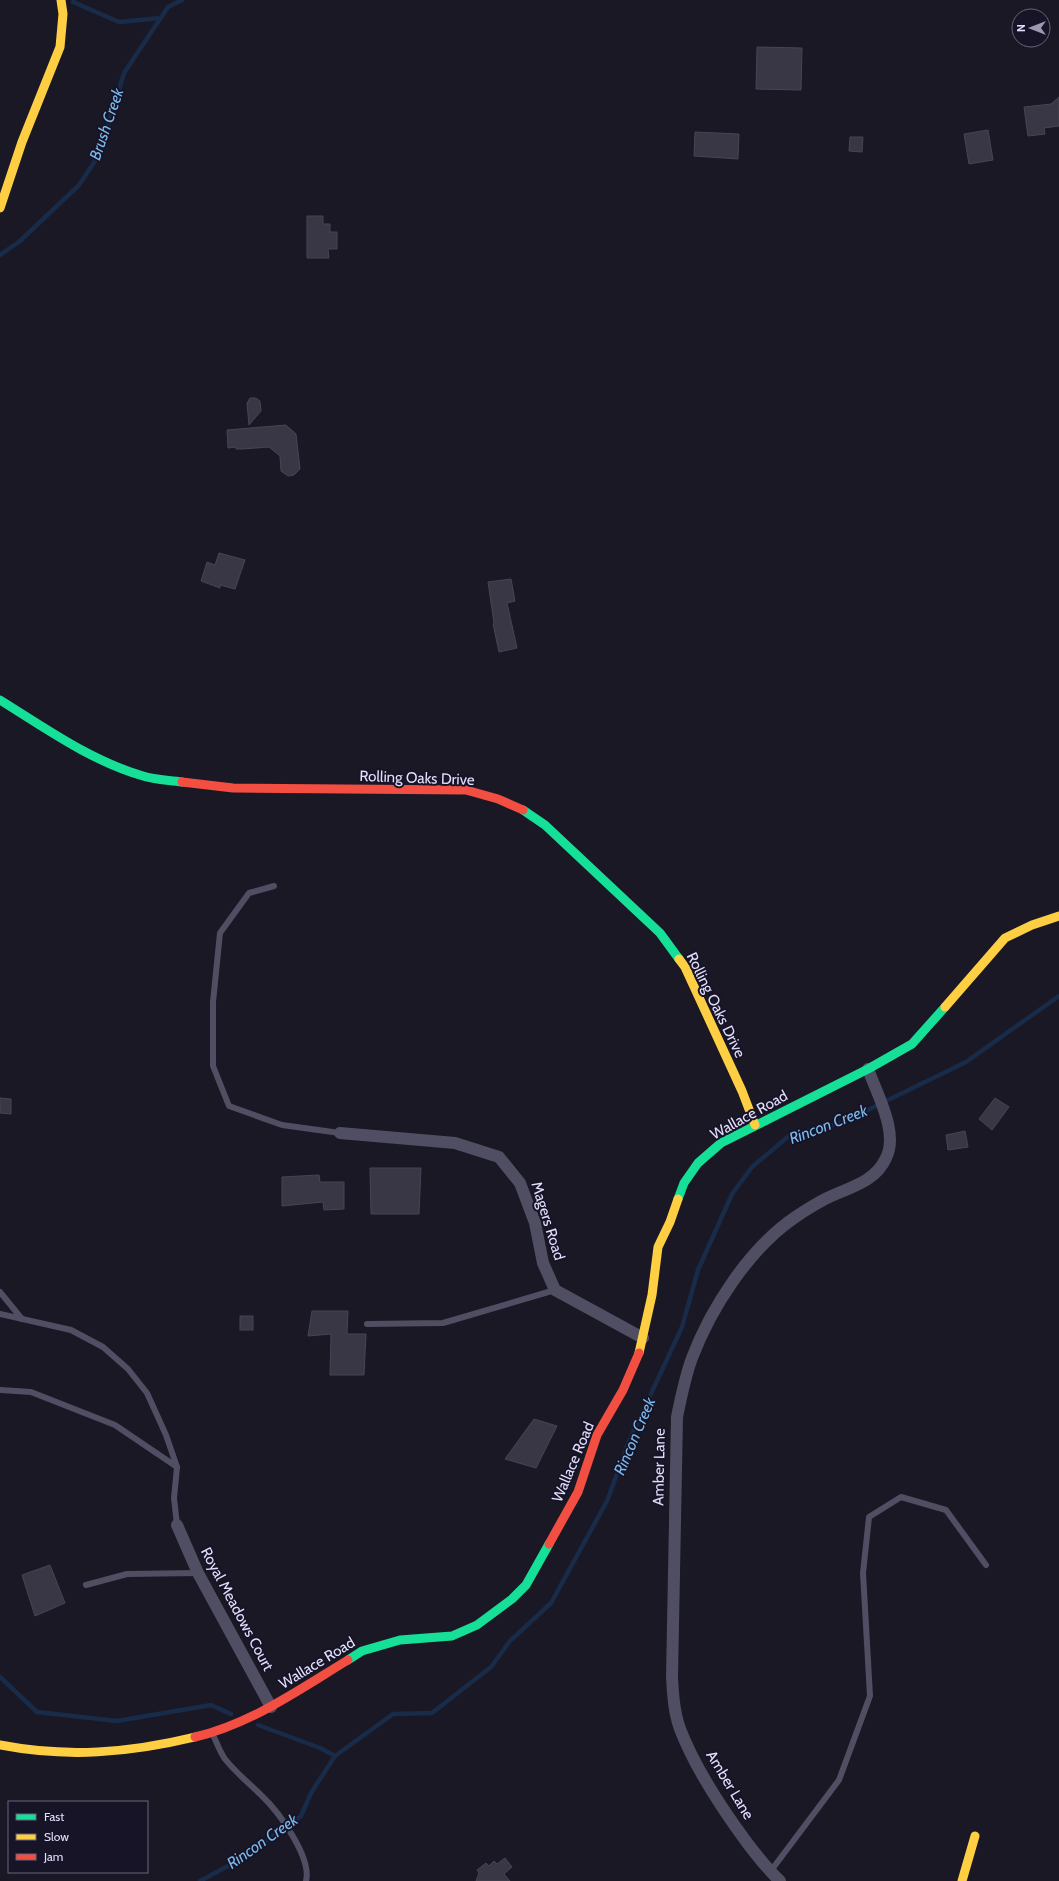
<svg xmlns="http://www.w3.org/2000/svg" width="1059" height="1881" font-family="Cabin,sans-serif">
  <rect width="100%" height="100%" fill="#1a1824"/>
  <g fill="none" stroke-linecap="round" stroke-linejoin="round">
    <g stroke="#182b49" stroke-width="4.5">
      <path d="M73,2L119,22L160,18"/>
      <path d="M0,255L20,241L79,185L99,155L124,73L168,7L182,0"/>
      <path d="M0,1677L37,1712L117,1721L211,1705L231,1714"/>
      <path d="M258,1725L320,1748L335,1756"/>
      <path d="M200,1881L241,1859L301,1816L311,1793L335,1756L393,1714L432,1713L491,1667L510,1641L551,1603L607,1501L629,1441L682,1327L698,1270L732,1194L752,1167L790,1135L841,1123L966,1062L1059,996"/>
    </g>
  </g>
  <g fill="#393745" stroke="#474555">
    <path d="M757,47L802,48L801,90L756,89Z"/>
    <path d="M1059,97V126L1044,128L1045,134L1028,136L1024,107L1051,104Z"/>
    <path d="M988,130L993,160L969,164L964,134Z"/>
    <path d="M695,132L739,134L738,159L694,156Z"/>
    <path d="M850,137H863L862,152L849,151Z"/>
    <path d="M307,216H323V224H330V232H337V249H328L329,258H307Z"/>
    <path d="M250,398H256L260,401L261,411L249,425L247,403Z"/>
    <path d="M286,425L296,434L300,469L294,475L288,476L281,471L280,456L269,447L243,449H236V447L228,448L227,430Z"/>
    <path d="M219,553L245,560L235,589L220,585V588L201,581L207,562L215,565Z"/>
    <path d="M511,579L515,601L507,603L517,648L499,652L493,624L494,623L488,582Z"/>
    <path d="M0,1098L11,1099V1114L0,1113Z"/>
    <path d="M995,1098L1009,1107L992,1130L979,1119Z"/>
    <path d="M965,1131L968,1147L948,1150L946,1135Z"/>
    <path d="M370,1168H421L419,1214H371Z"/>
    <path d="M319,1175L320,1182H344V1209L324,1210L323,1202L282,1206V1177Z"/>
    <path d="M312,1311H348L347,1334H366L364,1375H330L331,1334L308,1336Z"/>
    <rect x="240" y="1316" width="13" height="14"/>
    <path d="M534,1419L557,1426L536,1468L505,1459Z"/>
    <path d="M50,1565L65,1603L35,1616L22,1575Z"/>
    <path d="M505,1858L512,1867L504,1874L510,1881H476L479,1873L477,1870L486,1863L489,1866L494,1861L497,1864Z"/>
  </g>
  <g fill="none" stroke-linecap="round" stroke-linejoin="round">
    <g stroke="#504e62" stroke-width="6">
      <path d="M274,886L249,893L220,933L213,1002V1066L229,1106L282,1125L340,1133"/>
      <path d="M0,1292L22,1319"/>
      <path d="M0,1314L71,1330L103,1347L128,1369L147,1393L166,1435L177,1467L174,1498L177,1525"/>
      <path d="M367,1324L443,1323L555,1290"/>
      <path d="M0,1390L31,1392L115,1425L177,1467"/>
      <path d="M86,1585L127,1574L198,1573"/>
      <path d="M213,1735C217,1743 220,1752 225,1759C236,1773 250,1784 262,1796C279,1812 312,1858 306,1881"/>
      <path d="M770,1872L839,1780L870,1696L863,1573L869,1517L901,1497L946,1510L986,1565"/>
    </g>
    <g stroke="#504e62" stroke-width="12">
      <path d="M340,1133L455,1143L499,1157L520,1183L535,1223L543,1263L555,1290L643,1338"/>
      <path d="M177,1525L198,1573L271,1707"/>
      <path d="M780,1881C768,1870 758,1857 748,1844C722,1809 696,1770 680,1729C674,1712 673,1695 672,1677L677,1417C681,1397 685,1377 692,1358C711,1308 749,1249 794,1218C804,1211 814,1205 825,1199C847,1188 875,1183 886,1158C899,1133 877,1094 868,1069"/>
    </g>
    <g stroke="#16e098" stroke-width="9">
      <path d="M0,700C45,728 91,761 143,776C155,780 169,780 182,782"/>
      <path d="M523,810L545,825L660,933L679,959"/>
      <path d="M678,1199L684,1183L698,1163L721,1143L868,1069L912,1044L945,1007"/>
      <path d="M348,1660L362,1651L400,1640L452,1636L477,1625L512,1599L526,1585L549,1544"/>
    </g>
    <g stroke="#ffcf43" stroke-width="9">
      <path d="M0,208L22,142L60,47L63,14L61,0"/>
      <path d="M679,959L685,967L742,1091L755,1125"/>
      <path d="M945,1007L1005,938L1032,925L1059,916"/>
      <path d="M639,1353L652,1295L658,1247L670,1222L678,1199"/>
      <path d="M0,1745C67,1758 129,1753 195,1737"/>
      <path d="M962,1881L975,1836"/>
    </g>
    <g stroke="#f24e42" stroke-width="9">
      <path d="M182,782L233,788L466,790L498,799L523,810"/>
      <path d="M549,1544L578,1492L597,1435L623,1390L639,1353"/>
      <path d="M195,1737C251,1724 300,1689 348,1660"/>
    </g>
  </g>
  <g text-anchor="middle" stroke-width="4" stroke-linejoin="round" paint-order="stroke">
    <g font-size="15" fill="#e2dffb" stroke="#171428">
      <text transform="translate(417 778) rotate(2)" y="5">Rolling Oaks Drive</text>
      <text transform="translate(716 1005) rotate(64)" y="5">Rolling Oaks Drive</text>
      <text transform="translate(749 1115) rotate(-29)" y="5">Wallace Road</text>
      <text transform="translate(548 1221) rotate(73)" y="5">Magers Road</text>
      <text transform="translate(573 1462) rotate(-67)" y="5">Wallace Road</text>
      <text transform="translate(659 1467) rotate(-89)" y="5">Amber Lane</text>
      <text transform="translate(237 1609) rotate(62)" y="5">Royal Meadows Court</text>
      <text transform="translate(317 1663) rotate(-31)" y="5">Wallace Road</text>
      <text transform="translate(730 1785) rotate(59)" y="5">Amber Lane</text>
    </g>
    <g font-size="16" font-style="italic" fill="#7abaee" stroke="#171428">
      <text transform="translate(106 124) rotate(-71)" y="6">Brush Creek</text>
      <text transform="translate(828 1124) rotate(-21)" y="6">Rincon Creek</text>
      <text transform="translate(634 1436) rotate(-67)" y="6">Rincon Creek</text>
      <text transform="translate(262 1841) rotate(-35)" y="6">Rincon Creek</text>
    </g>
  </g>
  <rect x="8" y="1801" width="140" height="72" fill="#171428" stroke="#68657c"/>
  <rect x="16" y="1814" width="20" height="6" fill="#16e098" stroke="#68657c"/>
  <text x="44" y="1821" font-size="12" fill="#e2dffb">Fast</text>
  <rect x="16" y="1834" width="20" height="6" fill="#ffcf43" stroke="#68657c"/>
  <text x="44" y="1841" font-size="12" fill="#e2dffb">Slow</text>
  <rect x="16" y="1854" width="20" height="6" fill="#f24e42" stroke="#68657c"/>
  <text x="44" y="1861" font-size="12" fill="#e2dffb">Jam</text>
  <g transform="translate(1031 28) rotate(270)"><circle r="19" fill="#171428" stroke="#68657c"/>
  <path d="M0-3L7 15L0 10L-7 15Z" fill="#9c99b0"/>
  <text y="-6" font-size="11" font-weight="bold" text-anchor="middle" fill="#e2dffb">N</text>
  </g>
</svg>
